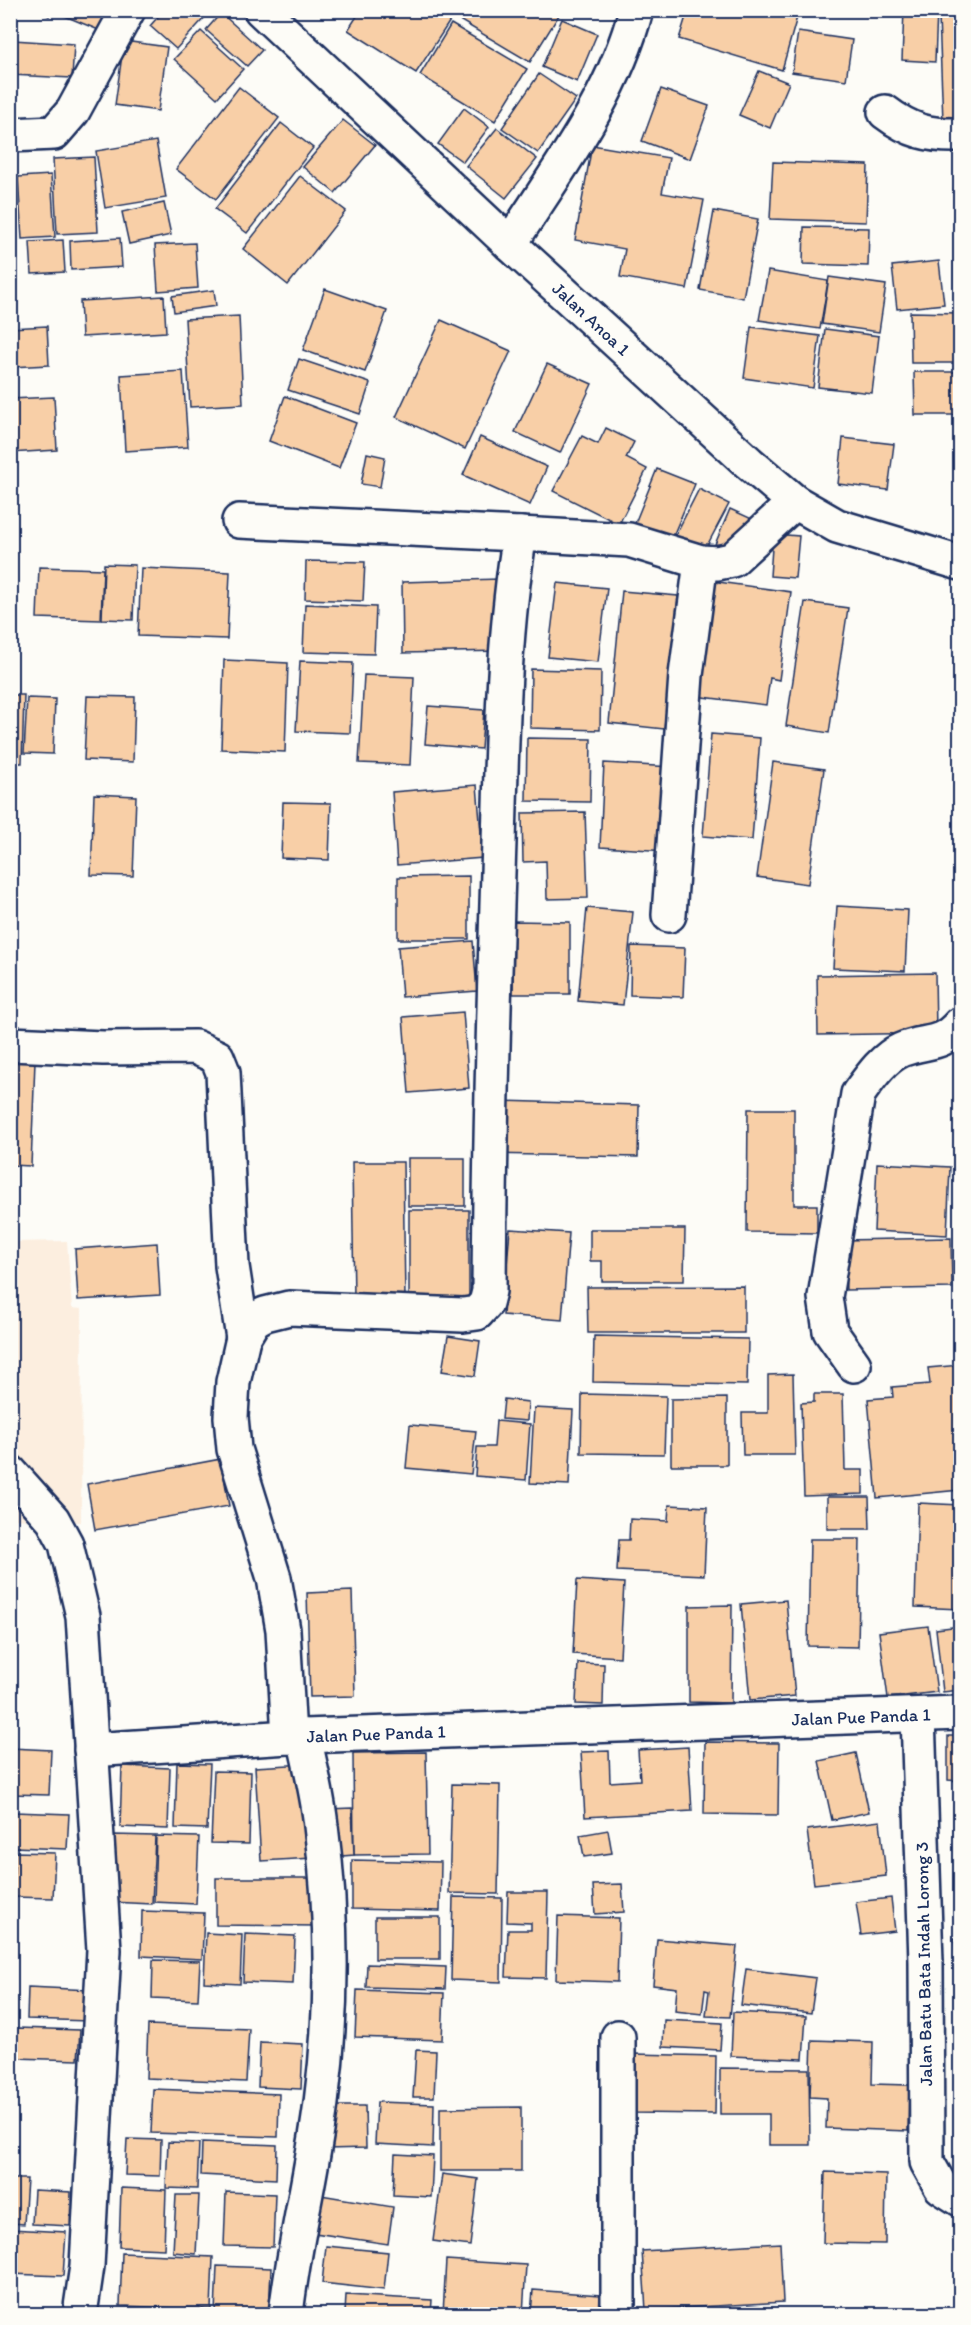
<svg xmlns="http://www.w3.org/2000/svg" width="971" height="2325" font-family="Itim,sans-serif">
  <rect width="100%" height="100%" fill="#fdfcf7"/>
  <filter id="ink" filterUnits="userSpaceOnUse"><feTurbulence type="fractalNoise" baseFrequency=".0167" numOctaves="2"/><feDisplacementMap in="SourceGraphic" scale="12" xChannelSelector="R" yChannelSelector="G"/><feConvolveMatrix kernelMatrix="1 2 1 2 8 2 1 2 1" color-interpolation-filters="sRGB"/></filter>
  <g filter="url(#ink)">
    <path fill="#fceedf" d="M67,1241L72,1308L82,1309L81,1522L11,1519V1242Z"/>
    <g fill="#f8cfa7" stroke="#1b2f5e" stroke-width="1.5">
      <path d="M35,10H51L49,16Z"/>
      <path d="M61,10H116L106,33L60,14Z"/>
      <path d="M164,10H202L207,15L176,49L150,26Z"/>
      <path d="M361,10H457L416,73L348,30Z"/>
      <path d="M461,10H551L559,15L530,62L456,18Z"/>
      <path d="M688,10H774L797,17L782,70L679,39Z"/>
      <path d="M904,10H937L935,62L902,60Z"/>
      <path d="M221,13L262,50L247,66L206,30Z"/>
      <path d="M939,17H960V120L943,121Z"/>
      <path d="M562,19L597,34L577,82L542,67Z"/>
      <path d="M451,24L527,69L495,121L420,75Z"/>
      <path d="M201,31L243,69L217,98L174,59Z"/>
      <path d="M798,32L852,40L846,80L792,72Z"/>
      <path d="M13,40L74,44L72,78L11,75Z"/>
      <path d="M124,41L167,47L158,111L115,105Z"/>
      <path d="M759,71L789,83L770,128L739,115Z"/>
      <path d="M539,74L576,99L538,153L502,128Z"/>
      <path d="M239,87L279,118L216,199L176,169Z"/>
      <path d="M661,89L709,106L690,159L642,141Z"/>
      <path d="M464,108L489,127L463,162L438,144Z"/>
      <path d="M343,120L375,145L335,193L303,167Z"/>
      <path d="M281,123L313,148L247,233L215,209Z"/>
      <path d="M497,128L537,159L506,198L466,166Z"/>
      <path d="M156,141L166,198L105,208L96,151Z"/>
      <path d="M592,145L669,158L662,193L704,200L687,289L620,277L625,249L575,240Z"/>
      <path d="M94,157L98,232L57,234L53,159Z"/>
      <path d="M773,162L868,165L866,222L770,219Z"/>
      <path d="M51,175L55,237L22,239L18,177Z"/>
      <path d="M300,176L346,211L288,285L243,249Z"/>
      <path d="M954,189H960V292H955Z"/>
      <path d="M164,203L171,235L129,244L122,212Z"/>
      <path d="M714,211L758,219L743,298L700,290Z"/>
      <path d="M10,218L15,298H10Z"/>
      <path d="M804,227L869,228L868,266L803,264Z"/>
      <path d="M120,238L122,267L71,270L70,241Z"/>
      <path d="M63,240L65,272L32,274L30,242Z"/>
      <path d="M195,243L198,288L158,291L155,245Z"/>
      <path d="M939,261L944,304L897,309L892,266Z"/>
      <path d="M768,271L828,281L820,329L759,320Z"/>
      <path d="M829,277L886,285L879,332L822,324Z"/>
      <path d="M325,289L387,311L365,372L303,350Z"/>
      <path d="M214,290L216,306L174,312L172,296Z"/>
      <path d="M164,296L166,332L82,337L80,301Z"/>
      <path d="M910,312L960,313V363H911Z"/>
      <path d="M239,316L243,404L190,407L185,319Z"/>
      <path d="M441,320L511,351L465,449L396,417Z"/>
      <path d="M47,326L49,365L11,367L10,328Z"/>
      <path d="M751,327L820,336L813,388L744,378Z"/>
      <path d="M825,329L879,336L872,393L818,387Z"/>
      <path d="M299,359L370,383L360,414L288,390Z"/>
      <path d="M547,364L592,384L560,453L515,432Z"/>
      <path d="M183,371L188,447L125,451L121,375Z"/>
      <path d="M914,372H960V415H915Z"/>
      <path d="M285,396L356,423L339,468L269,441Z"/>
      <path d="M54,397L57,450L10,453V399Z"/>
      <path d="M606,428L634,442L626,458L647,469L619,524L553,491L582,436L598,444Z"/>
      <path d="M480,437L547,467L530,505L463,475Z"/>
      <path d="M843,438L894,444L888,490L838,484Z"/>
      <path d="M367,453L385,457L380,487L361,484Z"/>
      <path d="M657,469L695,484L670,543L633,528Z"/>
      <path d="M699,489L729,504L701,557L672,542Z"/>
      <path d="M730,509L752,519L737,548L713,549Z"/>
      <path d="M773,534L799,536L795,578L770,576Z"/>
      <path d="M306,561L365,562L363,601L305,599Z"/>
      <path d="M104,564L135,565L133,620L102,619Z"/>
      <path d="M39,567L103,569L101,620L37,618Z"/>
      <path d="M141,568L230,572L227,639L138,636Z"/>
      <path d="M499,579L501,651L403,653L402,582Z"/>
      <path d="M711,581L791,592L779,680L770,678L766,705L695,696Z"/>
      <path d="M557,583L607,588L598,662L548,657Z"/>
      <path d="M622,591L678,596L664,729L609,723Z"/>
      <path d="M805,602L848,608L829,733L786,726Z"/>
      <path d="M305,604L376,607L374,654L303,652Z"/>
      <path d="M224,660L288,663L285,752L221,749Z"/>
      <path d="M300,661L353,663L350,733L296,731Z"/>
      <path d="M531,669L601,671L600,730L530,728Z"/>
      <path d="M364,675L414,677L410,765L359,763Z"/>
      <path d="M10,695H24L22,763H10Z"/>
      <path d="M87,696L135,697L133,762L84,760Z"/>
      <path d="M27,698L55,699L53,754L24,753Z"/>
      <path d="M428,706L484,710L481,749L425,744Z"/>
      <path d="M711,734L760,738L752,840L703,836Z"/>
      <path d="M527,738L591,739L590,802L526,801Z"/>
      <path d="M773,762L824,769L808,884L757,877Z"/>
      <path d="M604,763L672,767L668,851L600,847Z"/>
      <path d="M477,785L483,858L397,865L392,792Z"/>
      <path d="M94,794L136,796L133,876L91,875Z"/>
      <path d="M283,802L331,803L329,860L281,858Z"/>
      <path d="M585,812L588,898L547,899L546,861L523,862L522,813Z"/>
      <path d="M469,876V939H398V877Z"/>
      <path d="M837,906L908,910L905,971L833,968Z"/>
      <path d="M587,908L633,912L623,1005L578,1001Z"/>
      <path d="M514,921L570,922V994H513Z"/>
      <path d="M473,941L477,991L402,997L398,947Z"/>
      <path d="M631,946L685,948L683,997L630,995Z"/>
      <path d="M935,973L936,1033L818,1035L817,975Z"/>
      <path d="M463,1012L469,1088L409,1093L403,1017Z"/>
      <path d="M10,1060L35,1061L31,1166L10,1165Z"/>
      <path d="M497,1101L639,1105L638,1157L495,1154Z"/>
      <path d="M748,1109H794V1205H817V1233L747,1232Z"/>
      <rect x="408" y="1158" width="57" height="48"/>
      <path d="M352,1162H403L405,1298L354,1300Z"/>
      <path d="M877,1163L950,1167L947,1235L874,1231Z"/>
      <path d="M409,1210H469V1302L409,1301Z"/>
      <path d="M510,1229L569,1233L562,1320L503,1315Z"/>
      <path d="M590,1229H685L684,1281H602V1261H590Z"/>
      <path d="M951,1238L952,1288L846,1290L844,1240Z"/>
      <path d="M157,1243L160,1295L78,1300L75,1249Z"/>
      <path d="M744,1286V1333H588L587,1287Z"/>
      <path d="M448,1336L480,1341L475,1376L442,1371Z"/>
      <path d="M594,1336L748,1339L747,1385L593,1382Z"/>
      <path d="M960,1365V1490L877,1498L868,1399L893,1397L892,1387L930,1384L928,1368Z"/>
      <path d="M793,1374L795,1455H743L742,1413H768V1375Z"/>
      <path d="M582,1394L666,1396L664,1454L581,1453Z"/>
      <path d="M814,1394H843L845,1470H863V1494L804,1496L801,1403L814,1402Z"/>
      <path d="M727,1398V1465H671V1399Z"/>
      <path d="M504,1399L528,1402L527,1421L502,1419Z"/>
      <path d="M534,1408L573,1410L569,1485L530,1483Z"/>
      <path d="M496,1421L530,1424L526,1480L475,1476L477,1447H494Z"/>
      <path d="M410,1425L476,1431L471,1474L406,1468Z"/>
      <path d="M221,1459L229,1506L95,1530L87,1484Z"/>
      <path d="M827,1497H869L870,1529H827Z"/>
      <path d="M918,1503L960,1505V1609L915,1607Z"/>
      <path d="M669,1505L707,1507L704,1575L617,1571L619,1540H629L630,1519L668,1521Z"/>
      <path d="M810,1539H860L858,1647L808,1646Z"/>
      <path d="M577,1580L624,1583L620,1657L573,1654Z"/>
      <path d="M352,1591L355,1696L310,1697L307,1593Z"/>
      <path d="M786,1600L795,1696L750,1700L741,1604Z"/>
      <path d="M732,1605L731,1703L689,1702V1606Z"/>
      <path d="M928,1626L937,1692L888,1698L879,1632Z"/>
      <path d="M960,1626V1690L943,1692L936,1629Z"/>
      <path d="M578,1663L604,1664L603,1705L576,1704Z"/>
      <path d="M948,1736H960V1781L948,1780Z"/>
      <path d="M705,1742L779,1743L778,1815L704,1814Z"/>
      <path d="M688,1747L692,1811L585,1817L581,1752L609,1751L610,1782L640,1780L638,1750Z"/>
      <path d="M10,1748L51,1750L49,1795L10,1794Z"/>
      <path d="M426,1752L428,1854L354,1855L353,1753Z"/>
      <path d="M856,1753L869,1812L832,1820L819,1761Z"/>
      <path d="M177,1763L210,1764L207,1829L175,1828Z"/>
      <path d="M307,1764L313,1858L261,1861L255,1767Z"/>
      <path d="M122,1766L170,1768L168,1829L120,1827Z"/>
      <path d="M214,1771L251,1772L249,1844L211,1843Z"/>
      <path d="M452,1784L500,1785L498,1894L449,1893Z"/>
      <path d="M956,1788H960V1824H957Z"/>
      <path d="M352,1808L354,1855L330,1857L328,1809Z"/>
      <path d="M14,1812L69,1814L67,1849L13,1847Z"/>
      <path d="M880,1821L886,1876L814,1884L807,1830Z"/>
      <path d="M608,1830L612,1853L584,1857L580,1835Z"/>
      <path d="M113,1835L155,1836L152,1904L110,1902Z"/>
      <path d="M156,1836L199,1837L196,1904L154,1902Z"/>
      <path d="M15,1852L55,1853L53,1898L13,1897Z"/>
      <path d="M352,1860L441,1862L440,1911L352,1909Z"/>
      <path d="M216,1878H318V1926L216,1925Z"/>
      <path d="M622,1884L624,1912L595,1914L593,1885Z"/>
      <path d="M508,1892H548L546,1978L506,1977L508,1930H531V1923L507,1922Z"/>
      <path d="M453,1897L502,1898L501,1982L451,1980Z"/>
      <path d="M891,1898L895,1931L861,1935L856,1902Z"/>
      <path d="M142,1911L204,1913L202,1959L141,1956Z"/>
      <path d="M558,1916L619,1918L617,1982L556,1980Z"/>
      <rect x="375" y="1917" width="65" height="42"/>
      <path d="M206,1933L242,1935L240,1984L204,1982Z"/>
      <path d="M245,1934L295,1936L293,1984L243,1982Z"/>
      <path d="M960,1937V1976L958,1977L954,1938Z"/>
      <path d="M657,1939L737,1946L730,2017L706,2016L709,1991L705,1990L702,2014L675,2011L677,1988L653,1985Z"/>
      <path d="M153,1960L200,1961L198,2000L152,1998Z"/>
      <path d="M367,1964L446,1967L445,1989L366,1987Z"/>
      <path d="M746,1969L816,1978L811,2013L741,2005Z"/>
      <path d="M28,1987L90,1990L89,2021L27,2019Z"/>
      <path d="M960,1988V2026L958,1989Z"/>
      <path d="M357,1990L444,1993L442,2040L355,2037Z"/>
      <path d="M733,2012L806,2016L803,2059L731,2056Z"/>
      <path d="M664,2020L722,2023L720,2050L663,2047Z"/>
      <path d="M148,2025L249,2029L246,2082L146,2078Z"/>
      <path d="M17,2028L80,2030L78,2060L16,2058Z"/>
      <path d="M812,2040L873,2042L872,2084L909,2085L908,2131L826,2128L827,2098L810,2097Z"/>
      <path d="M260,2042L303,2044L301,2089L258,2087Z"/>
      <path d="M416,2050L436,2051L434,2097H413Z"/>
      <path d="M634,2054L716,2056L715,2114L632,2113Z"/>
      <path d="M720,2068L809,2069L810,2145H769V2114H720Z"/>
      <path d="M153,2089L279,2094L278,2137L151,2133Z"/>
      <path d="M377,2102L434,2104L433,2147L375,2144Z"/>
      <path d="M326,2106H365L366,2148L326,2149Z"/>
      <path d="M521,2107V2171H440V2108Z"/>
      <path d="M956,2127H960V2182H957Z"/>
      <path d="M127,2139L161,2140L160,2176L125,2175Z"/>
      <path d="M168,2142L199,2143L197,2189L166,2188Z"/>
      <path d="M202,2142L277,2145L276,2179L201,2175Z"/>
      <path d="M395,2154L433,2156L431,2197L393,2195Z"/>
      <path d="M825,2172L886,2174L885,2244L823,2243Z"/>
      <path d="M442,2174L478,2179L470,2246L433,2241Z"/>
      <path d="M10,2179H27L24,2224L10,2223Z"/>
      <path d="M121,2188L166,2190L164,2249L119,2247Z"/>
      <path d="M34,2190L71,2192L70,2226L32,2224Z"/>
      <path d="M226,2192L275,2194L273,2247L224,2246Z"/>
      <path d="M176,2195H199L196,2254L173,2252Z"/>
      <path d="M321,2195L393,2207L388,2244L315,2233Z"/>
      <path d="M10,2229L66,2232L63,2276L10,2274Z"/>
      <path d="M780,2243L783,2302L646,2310L642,2251Z"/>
      <path d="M326,2246L388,2252L384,2290L322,2283Z"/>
      <path d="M122,2253L213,2257L211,2309L120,2306Z"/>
      <path d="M446,2260L526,2265L523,2314H443Z"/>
      <path d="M217,2266L271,2268L269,2314L215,2313Z"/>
      <path d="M533,2290L600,2295L599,2314H531Z"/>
      <path d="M346,2295L432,2300L431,2314H345Z"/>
    </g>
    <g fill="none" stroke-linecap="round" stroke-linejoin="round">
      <defs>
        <g id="street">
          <path d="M261,10L510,244L749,463L795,502L837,526L960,563"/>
          <path d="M885,112C910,131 929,136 960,135"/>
          <path d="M10,135L54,133L73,111L128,10"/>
          <path d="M510,244C557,171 614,96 636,10"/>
          <path d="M239,521L520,534"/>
          <path d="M669,915L686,675L701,562"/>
          <path d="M10,1044L103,1048L195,1047L217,1057L223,1072L232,1266L243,1338"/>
          <path d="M854,1365L830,1331L825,1297L858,1094C869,1079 883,1058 901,1050C927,1039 939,1048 960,1024"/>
          <path d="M10,1472L53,1520L66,1544L83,1616L104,1950L87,2266L80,2314"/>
          <path d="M918,1715L926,1962L927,2162L941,2187L960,2199"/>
          <path d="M289,1737L283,1630L274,1578L234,1449L231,1417L233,1382L243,1338L254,1320L265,1314L289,1308L463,1315L477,1313L486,1303L489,1291C490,1141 494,992 499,842C502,740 503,635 520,534L629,540L701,562L717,563L732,560L795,502"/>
          <path d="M91,1750L304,1736L960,1713"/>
          <path d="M618,2037V2314"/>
          <path d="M286,2314C294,2243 312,2174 321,2103C333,2012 333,1917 321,1826C318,1796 310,1766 304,1736"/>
        </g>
      </defs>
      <use href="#street" stroke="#1b2f5e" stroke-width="38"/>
      <use href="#street" stroke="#fdfcf7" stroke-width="33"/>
    </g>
  </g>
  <g text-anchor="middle" stroke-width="4.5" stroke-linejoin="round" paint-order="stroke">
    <g font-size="18" fill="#1b2f5e" stroke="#fdfcf7">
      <text transform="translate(591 319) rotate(43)" y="6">Jalan Anoa 1</text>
      <text transform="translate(861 1717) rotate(-2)" y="6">Jalan Pue Panda 1</text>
      <text transform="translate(376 1734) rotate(-2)" y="6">Jalan Pue Panda 1</text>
      <text transform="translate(924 1964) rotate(-91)" y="6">Jalan Batu Bata Indah Lorong 3</text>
    </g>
  </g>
  <rect width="971" height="2325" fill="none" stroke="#fdfcf7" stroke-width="36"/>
  <rect x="18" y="18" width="935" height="2289" fill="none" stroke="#1b2f5e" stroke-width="2" filter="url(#ink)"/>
</svg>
